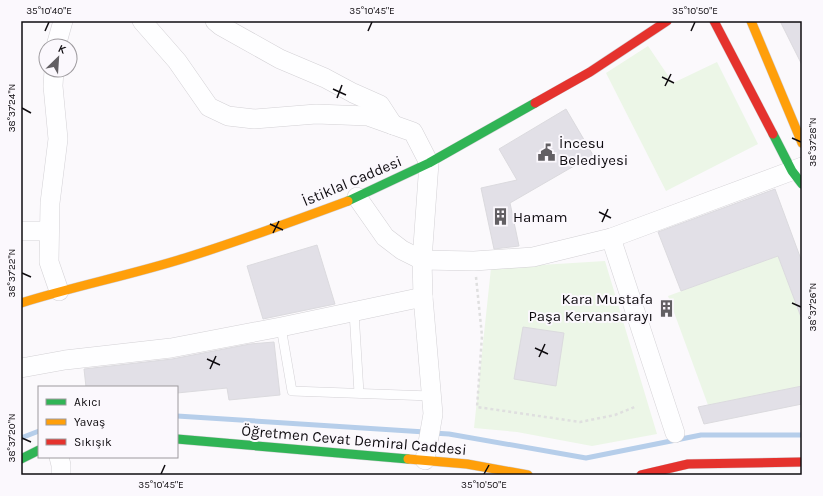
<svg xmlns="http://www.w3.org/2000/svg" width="823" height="496" font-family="Karla,sans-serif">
  <rect width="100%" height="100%" fill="#fbf9fc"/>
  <g fill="#ecf6e7">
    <path d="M648,46L673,83L717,62L758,144L666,191L606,73Z"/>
    <path d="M778,256L802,320V386L708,405L668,296Z"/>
    <path d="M605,261L657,434L592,446L517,432L474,428L491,268Z"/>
  </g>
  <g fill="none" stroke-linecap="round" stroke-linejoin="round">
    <g stroke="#b6ceea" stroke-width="5">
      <path d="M177,416L425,432"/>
      <path d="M433,433L449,434L586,458L701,435H802"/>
      <path d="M21,438L39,431"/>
    </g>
  </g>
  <g fill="#e2e0e7" stroke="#dbdade">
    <path d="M780,21H802V65Z"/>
    <path d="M566,109L593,155L510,203L519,246L494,249L481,188L517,180L499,149Z"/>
    <path d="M775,189L802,262V316L801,317L778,256L681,291L658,232Z"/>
    <path d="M317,245L335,304L263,319L247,266Z"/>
    <path d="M523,327L564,333L556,386L514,379Z"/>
    <path d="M274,342L280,395L229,400L227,388L177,393V387H86L84,369L172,359L250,344Z"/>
    <path d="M802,386V404L704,424L698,407Z"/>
  </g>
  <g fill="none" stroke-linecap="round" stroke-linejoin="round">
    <defs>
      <g id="lane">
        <path d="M354,312L359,393"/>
        <path d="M281,327L292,391L431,396"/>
      </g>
      <g id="street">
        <path d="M142,21L177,61L209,107L228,116L254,119L316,114L368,116L413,132L429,163L422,260L423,297L433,414L425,460"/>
        <path d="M215,21L221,26L280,59L325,78L353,93L380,105L393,125"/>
        <path d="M56,46L63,21"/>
        <path d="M54,70L53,86L58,139L50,203L49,262L59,291"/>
        <path d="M357,197L385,237L402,250L422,260L474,261L533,257L611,238L802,167"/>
        <path d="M21,231H49"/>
        <path d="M611,238L675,433"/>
        <path d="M21,368L65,360L171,348L281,327L423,297"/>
        <path d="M59,457L61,465V475"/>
      </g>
      <g id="fast">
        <path d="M773,134L792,171L802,184"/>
        <path d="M348,201L429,163L535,103"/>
        <path d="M177,439L408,459"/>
        <path d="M21,459L39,450"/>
      </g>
      <g id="slow">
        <path d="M751,21L802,143"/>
        <path d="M21,303C75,286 131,275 185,258C240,241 294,221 348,201"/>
        <path d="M408,459L467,464L528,475"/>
      </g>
      <g id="jam">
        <path d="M714,21L773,134"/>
        <path d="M535,103L590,72L667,21"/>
        <path d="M641,475L688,464L802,462"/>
      </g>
    </defs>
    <use href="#lane" stroke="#d3d1d5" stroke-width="10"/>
    <use href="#street" stroke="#d3d1d5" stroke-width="20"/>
    <use href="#fast" stroke="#d3d1d5" stroke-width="10"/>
    <use href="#slow" stroke="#d3d1d5" stroke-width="10"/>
    <use href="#jam" stroke="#d3d1d5" stroke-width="10"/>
    <path stroke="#dfdfdf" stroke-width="2.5" stroke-dasharray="3 3" stroke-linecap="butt" d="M476,277L482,336L477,407L580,422L615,415L637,406"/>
    <use href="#lane" stroke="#fefeff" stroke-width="9"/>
    <use href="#street" stroke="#fefeff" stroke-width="19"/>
    <use href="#fast" stroke="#30b455" stroke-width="9"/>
    <use href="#slow" stroke="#ff9f0a" stroke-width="9"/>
    <use href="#jam" stroke="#e5322d" stroke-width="9"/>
  </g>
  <path fill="none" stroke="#0f0c10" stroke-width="1.5" d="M45,31L49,22M368,31L372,22M691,31L695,22M662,77L674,83M665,86L671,74M333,89L346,95M337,98L342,85M22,108L31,113M792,138L801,142M599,212L611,218M602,222L608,209M270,224L283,230M273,233L279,221M22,273L31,277M792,303L801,307M535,348L548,354M539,357L545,344M207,359L220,365M210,369L216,356M22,438L31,442M161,474L165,465M484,474L489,465"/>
  <defs>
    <symbol id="civic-bare" viewBox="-9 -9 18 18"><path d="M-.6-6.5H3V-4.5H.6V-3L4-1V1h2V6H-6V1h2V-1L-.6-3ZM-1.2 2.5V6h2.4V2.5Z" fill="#625f63" stroke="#fbf8fd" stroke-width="2.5" paint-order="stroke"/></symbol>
    <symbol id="building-bare" viewBox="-9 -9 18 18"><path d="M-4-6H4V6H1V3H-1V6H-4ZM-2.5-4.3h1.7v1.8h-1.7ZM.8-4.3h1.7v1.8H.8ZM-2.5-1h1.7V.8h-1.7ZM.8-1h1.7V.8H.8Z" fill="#625f63" stroke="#fbf8fd" stroke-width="2.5" paint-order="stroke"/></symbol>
  </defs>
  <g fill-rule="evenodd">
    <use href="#civic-bare" x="534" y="140" width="25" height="25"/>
    <use href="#building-bare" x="488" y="204" width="25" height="25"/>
    <use href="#building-bare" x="654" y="296" width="25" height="25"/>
  </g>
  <g text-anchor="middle" stroke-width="4" stroke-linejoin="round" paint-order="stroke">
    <g font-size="15" fill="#0f0c10" stroke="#fbf8fd" text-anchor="start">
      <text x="559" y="148">İncesu<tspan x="559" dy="17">Belediyesi</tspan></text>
      <text x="513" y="222">Hamam</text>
      <text x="653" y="304" text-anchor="end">Kara Mustafa<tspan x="653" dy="17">Paşa Kervansarayı</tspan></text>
    </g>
    <g font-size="15" fill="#0f0c10" stroke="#fbf8fd">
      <text transform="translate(352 181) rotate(-23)" y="5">İstiklal Caddesi</text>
      <text transform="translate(354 440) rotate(5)" y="5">Öğretmen Cevat Demiral Caddesi</text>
    </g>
  </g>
  <rect width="823" height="496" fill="none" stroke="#fbf8fd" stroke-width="44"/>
  <rect x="38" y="386" width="140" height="72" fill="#fbf8fd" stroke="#9d9a9e"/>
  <rect x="46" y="399" width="20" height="6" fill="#30b455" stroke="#9d9a9e"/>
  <text x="74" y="406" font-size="12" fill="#0f0c10">Akıcı</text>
  <rect x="46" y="419" width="20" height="6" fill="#ff9f0a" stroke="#9d9a9e"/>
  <text x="74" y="426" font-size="12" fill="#0f0c10">Yavaş</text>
  <rect x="46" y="439" width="20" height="6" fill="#e5322d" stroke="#9d9a9e"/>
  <text x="74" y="446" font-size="12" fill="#0f0c10">Sıkışık</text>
  <g transform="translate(58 58) rotate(25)"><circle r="19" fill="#fbf8fd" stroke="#9d9a9e"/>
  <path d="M0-3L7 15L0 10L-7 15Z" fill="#625f63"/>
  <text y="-6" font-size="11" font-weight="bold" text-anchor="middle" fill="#0f0c10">K</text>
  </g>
  <rect x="22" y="22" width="779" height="452" fill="none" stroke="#0f0c10" stroke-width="1.5"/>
  <g font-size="10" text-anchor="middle" fill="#0f0c10">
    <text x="49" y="14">35°10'40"E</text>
    <text x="372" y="14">35°10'45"E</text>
    <text x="695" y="14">35°10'50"E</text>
    <text transform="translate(11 108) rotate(-90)" y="4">38°37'24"N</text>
    <text transform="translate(812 142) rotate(-90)" y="4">38°37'28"N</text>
    <text transform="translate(11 273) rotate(-90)" y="4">38°37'22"N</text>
    <text transform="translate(812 307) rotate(-90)" y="4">38°37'26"N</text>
    <text transform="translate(11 438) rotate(-90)" y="4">38°37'20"N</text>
    <text x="161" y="488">35°10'45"E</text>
    <text x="484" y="488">35°10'50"E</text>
  </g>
</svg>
